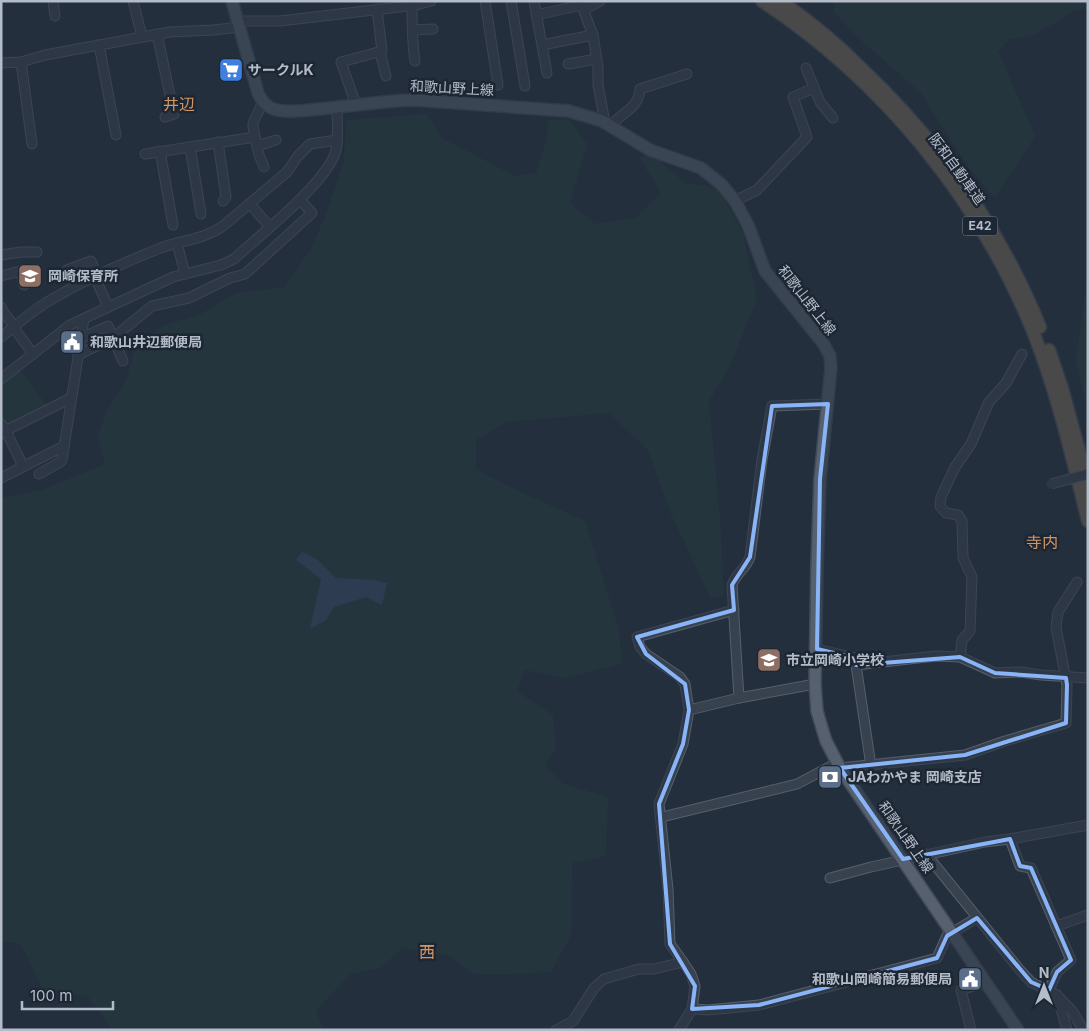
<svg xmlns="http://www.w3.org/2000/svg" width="1089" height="1031" font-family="Inter,'Noto Sans JP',sans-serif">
  <rect width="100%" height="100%" fill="#242f3e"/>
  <g fill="#263c3f">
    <path d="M834,1H1088V9L1075,11L1032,36L1010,39L998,51L1035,136L995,198L970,169L920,92L855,35L834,12Z"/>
    <path d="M427,114L442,138L515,176L536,173L547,138L548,121L568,119L587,144L570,203L595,224L635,218L661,193L639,157L654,156L685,183L718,188L743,234L757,299L729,368L709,401L720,519L724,595L711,598L671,514L648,450L609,413L506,422L476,440V469L508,486L585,521L618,627L623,663L567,678L524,670L517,691L553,715L556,748L545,765L563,784L608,797L606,856L572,863L571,935L551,972L512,974H473L451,956L402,948L381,968L350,974L316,1011L324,1030H112L89,998L42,987L21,944L4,941L1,943V498L42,490L105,464L98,435L108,409L126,381L136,343L165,325L199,315L236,293L284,287L311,249L328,209L344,161L346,120Z"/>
    <path d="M1088,230V410L1076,362L1086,284Z"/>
    <path d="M19,369L47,406L8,427L1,419V384Z"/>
  </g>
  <path fill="#394c67" d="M302,552L318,560L336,578L374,580L387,583L382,605L366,597L334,607L326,620L310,629L321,579L296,560Z"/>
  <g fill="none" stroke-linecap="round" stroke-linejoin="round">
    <defs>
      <g id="minor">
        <path d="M53,1L55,16"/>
        <path d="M133,1L142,37"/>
        <path d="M485,1L498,85"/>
        <path d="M511,1L525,86"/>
        <path d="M534,1L547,73"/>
        <path d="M580,1L593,35L598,67V85L604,117L602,121"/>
        <path d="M412,5C412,24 412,43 415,61"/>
        <path d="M584,10L600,1"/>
        <path d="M536,15L582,5"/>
        <path d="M238,21H280L416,5L431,1"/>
        <path d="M413,30L433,29"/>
        <path d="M157,34L174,114L165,117"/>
        <path d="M99,45L116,135"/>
        <path d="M542,45L593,35"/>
        <path d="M380,52L386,76"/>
        <path d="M21,62L32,144"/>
        <path d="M1,63L21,62L45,55L170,32L213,30L240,27"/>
        <path d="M568,64L597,59"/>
        <path d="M806,68L820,102L833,118"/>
        <path d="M263,102L253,123V127L259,155L264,167"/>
        <path d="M356,105L341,62L382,51L377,9"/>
        <path d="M611,126C621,112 639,109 640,89L687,74"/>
        <path d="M218,142L226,197L223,201"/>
        <path d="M257,146L276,140"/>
        <path d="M190,147L201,214"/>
        <path d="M160,151L173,225"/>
        <path d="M145,154L255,137"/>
        <path d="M735,201L757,190L807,137L793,97L814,88"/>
        <path d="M250,204L270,227"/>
        <path d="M177,243L185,274"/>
        <path d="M1,255L21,252H37"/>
        <path d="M67,270L91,261L97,276"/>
        <path d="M1,276L21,271L24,285"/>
        <path d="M95,277L108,307"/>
        <path d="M1,307L2,310L15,327"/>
        <path d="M14,328L33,354"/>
        <path d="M1,337C18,324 35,308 54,298C87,279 123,263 158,249C181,240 203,240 223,226L287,172L298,156L310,144L337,140"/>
        <path d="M81,338L108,326L123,361"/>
        <path d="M78,355L113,338L152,306L189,298L230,278L245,274L312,213L300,200"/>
        <path d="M1,379L70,325L173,277L221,265L234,259C259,236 329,181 336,150C339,137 337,121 337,107"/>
        <path d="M1,424L6,431L23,466"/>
        <path d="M1,433L71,398"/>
        <path d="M39,474L60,462L62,460L84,319"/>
        <path d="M1,478L64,446"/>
        <path d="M817,649L855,658L871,766"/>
        <path d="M960,657L962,640L970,631L972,577L963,558L962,521L958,515L946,513L940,506L941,497L955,467L971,444L989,402L1006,383L1022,354"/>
        <path d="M856,665L936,656L960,657L995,673L1021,672L1041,675L1088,678"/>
        <path d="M739,698L732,585C736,573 746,569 750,557L762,460L772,406L828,404"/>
        <path d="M689,710L739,698L815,684"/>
        <path d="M840,768L965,755L1005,741L1066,723L1067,685L1056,627L1058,612L1077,582"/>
        <path d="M662,817L797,784L837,763"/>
        <path d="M1010,839L1020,866L1031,868L1071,960L1057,972L1049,990"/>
        <path d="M926,854L1019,969L1031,982L1057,995L1073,1012L1083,1030"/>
        <path d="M830,878L871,867L985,842L1010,839L1088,825"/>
        <path d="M1056,926L1088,915"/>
        <path d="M953,932L977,918"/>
        <path d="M1057,995L1067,1030"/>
        <path d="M692,1009L708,1010L759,1005L937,958L950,929"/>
        <path d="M556,1030L573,1021L594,988L604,979L639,969H654L683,962"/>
        <path d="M679,1030L692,1009L695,986L691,974L683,962L670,944L668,889L659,804L683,744L689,710L685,684L680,677L646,654L640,647L637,637L734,610"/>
        <path d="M971,1030L961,990L986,982"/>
      </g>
      <path id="major" d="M232,1L258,93C262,102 267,108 277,110C291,113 307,110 320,109C351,106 382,101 414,100L569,111L602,121L650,150L701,168L721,184L735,201L748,225L765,271L823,343L830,356L831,368L820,479L817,566L815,684L817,711L822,728L826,741L840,768L1018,1030"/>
      <g id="highway">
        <path d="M762,1C882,80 978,197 1032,329C1057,391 1072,457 1088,521"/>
        <path d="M780,1C810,21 837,44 862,69C939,142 1000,229 1040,327"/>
        <path d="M1049,350L1062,388L1088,484"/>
      </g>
    </defs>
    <use href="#minor" stroke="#565f6c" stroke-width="11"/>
    <use href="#major" stroke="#414a57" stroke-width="14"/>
    <use href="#highway" stroke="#434c59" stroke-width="15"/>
    <use href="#minor" stroke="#38414e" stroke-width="9"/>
    <use href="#major" stroke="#56606e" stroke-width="11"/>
    <use href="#highway" stroke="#746855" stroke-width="12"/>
    <defs>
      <path id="minor-bridge" d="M1051,484L1088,474"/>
    </defs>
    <use href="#minor-bridge" stroke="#565f6c" stroke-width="11" stroke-linecap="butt"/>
    <use href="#minor-bridge" stroke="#38414e" stroke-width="9"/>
  </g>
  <path d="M0 0H1089V1031H0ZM828,404L820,479L817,649L855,658L856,665L960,657L995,673L1066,678L1067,685L1066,723L965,755L840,768L903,859L1010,839L1020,866L1031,868L1071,960L1057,972L1049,990L1031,982L977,918L947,936L937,958L759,1005L692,1009L695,986L670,944L659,804L683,744L689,710L685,684L646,654L637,637L734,610L732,585L750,557L772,406Z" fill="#242f3e" fill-opacity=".55" fill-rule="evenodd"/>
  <path fill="none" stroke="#8ab4f8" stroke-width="4" stroke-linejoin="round" d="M828,404L820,479L817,649L855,658L856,665L960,657L995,673L1066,678L1067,685L1066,723L965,755L840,768L903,859L1010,839L1020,866L1031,868L1071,960L1057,972L1049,990L1031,982L977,918L947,936L937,958L759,1005L692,1009L695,986L670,944L659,804L683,744L689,710L685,684L646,654L637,637L734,610L732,585L750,557L772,406Z"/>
  <defs>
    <symbol id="supermarket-square" viewBox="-11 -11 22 22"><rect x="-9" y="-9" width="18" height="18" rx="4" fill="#3f7fe0" stroke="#1d2633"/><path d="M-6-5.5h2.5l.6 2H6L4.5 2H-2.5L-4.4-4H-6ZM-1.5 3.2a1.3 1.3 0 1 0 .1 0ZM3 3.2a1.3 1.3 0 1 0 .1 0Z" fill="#fff"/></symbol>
    <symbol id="school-square" viewBox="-11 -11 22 22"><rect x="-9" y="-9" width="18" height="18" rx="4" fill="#8d6e63" stroke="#1d2633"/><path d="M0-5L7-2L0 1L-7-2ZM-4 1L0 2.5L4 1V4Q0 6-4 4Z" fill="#fff"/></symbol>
    <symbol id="civic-square" viewBox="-11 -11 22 22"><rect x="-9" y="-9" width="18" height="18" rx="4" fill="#5c6f8a" stroke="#1d2633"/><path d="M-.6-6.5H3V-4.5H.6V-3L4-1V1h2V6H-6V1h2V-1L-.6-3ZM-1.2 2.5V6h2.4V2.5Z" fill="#fff"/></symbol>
    <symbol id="bank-square" viewBox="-11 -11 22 22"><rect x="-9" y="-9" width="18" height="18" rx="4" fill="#5c6f8a" stroke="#1d2633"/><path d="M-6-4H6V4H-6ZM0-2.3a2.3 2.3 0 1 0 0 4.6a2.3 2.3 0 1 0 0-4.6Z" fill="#fff"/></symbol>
  </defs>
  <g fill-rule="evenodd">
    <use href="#supermarket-square" x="217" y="56" width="28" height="28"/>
    <use href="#school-square" x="16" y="262" width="28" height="28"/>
    <use href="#civic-square" x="58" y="328" width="28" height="28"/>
    <use href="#school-square" x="755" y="646" width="28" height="28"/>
    <use href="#bank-square" x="816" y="763" width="28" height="28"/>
    <use href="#civic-square" x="956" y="965" width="28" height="28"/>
  </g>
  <g text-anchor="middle" stroke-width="5" stroke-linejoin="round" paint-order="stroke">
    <rect fill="#1d2633" stroke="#878f9c" stroke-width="1" x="962.5" y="216.5" width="35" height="19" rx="4"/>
    <g font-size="12" font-weight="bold" fill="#b4bcc9">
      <text x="980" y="230">E42</text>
    </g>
    <g font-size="14" font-weight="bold" fill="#b4bcc9" stroke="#1d2633" text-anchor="start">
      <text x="248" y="75">サークルK</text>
      <text x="48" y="281">岡崎保育所</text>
      <text x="90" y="347">和歌山井辺郵便局</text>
      <text x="786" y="665">市立岡崎小学校</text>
      <text x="848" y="782">JAわかやま 岡崎支店</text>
      <text x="952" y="984" text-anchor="end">和歌山岡崎簡易郵便局</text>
    </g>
    <g font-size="14" fill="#b4bcc9" stroke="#1d2633">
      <text transform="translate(452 88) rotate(3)" y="5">和歌山野上線</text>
      <text transform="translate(957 169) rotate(54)" y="5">阪和自動車道</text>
      <text transform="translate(807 300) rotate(52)" y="5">和歌山野上線</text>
      <text transform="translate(906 837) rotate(55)" y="5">和歌山野上線</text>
    </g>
    <g font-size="16" fill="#d59563" stroke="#1d2633">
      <text x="179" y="110">井辺</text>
      <text x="1042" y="548">寺内</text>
      <text x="427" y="958">西</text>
    </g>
  </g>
  <rect width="1089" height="1031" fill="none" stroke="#b4bcc9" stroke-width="5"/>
  <g transform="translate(1044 986)" stroke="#1d2633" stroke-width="4" paint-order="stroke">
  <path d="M0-4L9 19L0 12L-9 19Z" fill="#b4bcc9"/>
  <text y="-8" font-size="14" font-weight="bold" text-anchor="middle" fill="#b4bcc9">N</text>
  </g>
  <path d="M22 1001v8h91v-8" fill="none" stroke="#b4bcc9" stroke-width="2.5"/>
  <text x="30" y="1001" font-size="15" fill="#b4bcc9" stroke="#1d2633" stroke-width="4" paint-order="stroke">100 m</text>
</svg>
